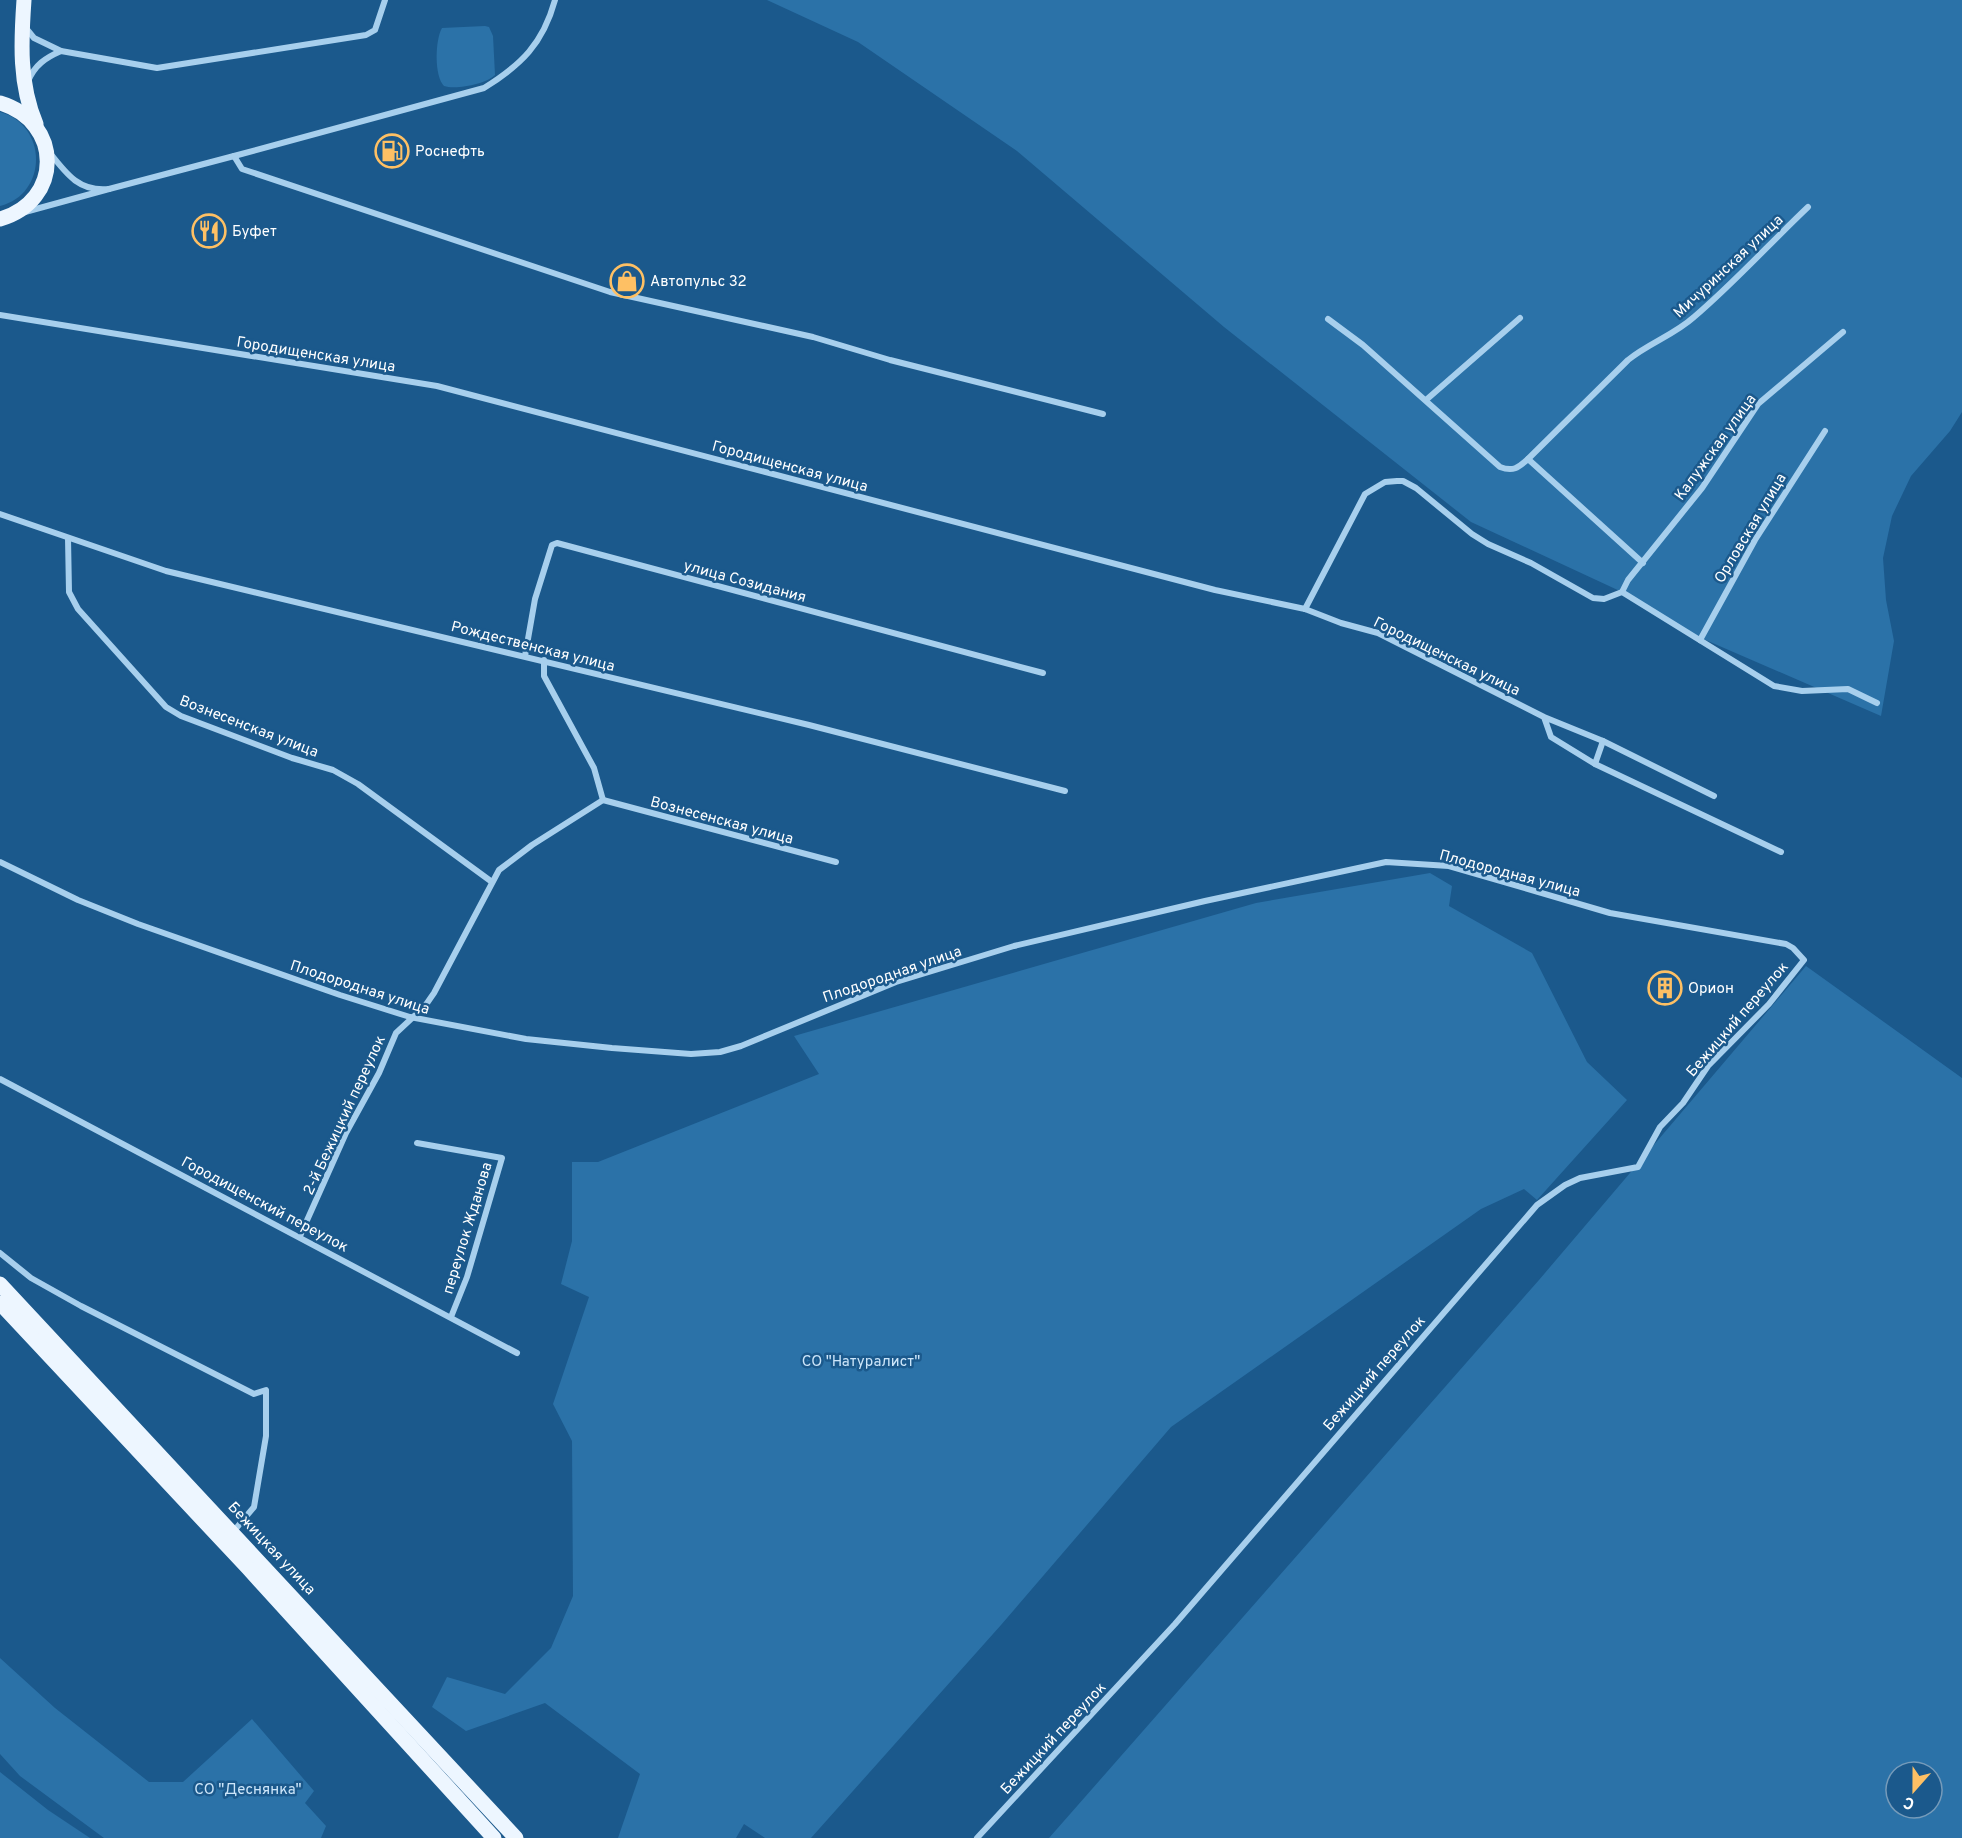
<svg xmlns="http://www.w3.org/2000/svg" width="1962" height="1838" font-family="Overpass,sans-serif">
  <rect width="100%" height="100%" fill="#1b598c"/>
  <g fill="#2b72a8" fill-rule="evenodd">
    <path d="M767,0H1962V412L1950,431L1911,476L1892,516L1883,558L1886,600L1894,641L1881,716L1701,638L1622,592L1471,522L1224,327L1017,151L858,42Z"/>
    <path d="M485,26L489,27L493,36L495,75C486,84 456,90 444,86C434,76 435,40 442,28Z"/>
    <path d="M0,112C48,125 48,194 0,206Z"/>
    <path d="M1430,873L1452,886L1449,906L1532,953L1587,1062L1627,1100L1537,1200L1524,1189L1481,1209L1171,1427L1001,1625L811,1838H765L744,1824L736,1838H618L640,1774L545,1703L466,1731L432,1707L447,1677L505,1694L551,1648L573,1596L572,1441L553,1404L589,1297L561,1284L572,1241V1162H598L819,1074L794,1036L1256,903Z"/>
    <path d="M1806,966L1962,1078V1838H1049L1539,1280ZM1896,1772H1932V1808H1896Z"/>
    <path d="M0,1658L55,1708L149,1782H183L252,1719L314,1791L305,1803L326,1826L321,1838H104L20,1776L0,1754Z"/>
    <path d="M0,1772L48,1810L90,1838H0Z"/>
  </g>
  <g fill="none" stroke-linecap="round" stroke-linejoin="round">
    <g stroke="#a7cfed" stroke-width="6">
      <path d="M25,27L34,38L61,51L157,68L366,35L375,30L385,0"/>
      <path d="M28,81C35,65 45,58 61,51"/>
      <path d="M234,156L484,88C521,65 543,44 555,0"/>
      <path d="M109,189L234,156L242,169L610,292L813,337L890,360L1103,414"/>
      <path d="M25,212L109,189C80,192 67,175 50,153"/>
      <path d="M0,315L437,386L1215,590L1305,609L1341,623L1378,633L1544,717L1551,737L1595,764L1603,741L1544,717"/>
      <path d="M1328,319L1363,345L1500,467C1513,472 1518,468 1528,459L1643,563"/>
      <path d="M1426,400L1520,318"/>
      <path d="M1528,459L1628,360C1649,343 1674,335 1694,317C1734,283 1770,243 1808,207"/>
      <path d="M0,514L166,571L809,725L1065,791"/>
      <path d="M68,538L69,592L78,609L166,707L181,716L292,758L333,770L358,784L492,882"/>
      <path d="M1622,592L1774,686L1802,691L1848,689L1877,703"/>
      <path d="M1305,609L1365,494L1385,482L1397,481H1403L1416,488L1472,534L1488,544L1531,563L1593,598L1604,599L1622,592L1628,580L1702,488L1758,404L1843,332"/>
      <path d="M1700,640L1755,540L1825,431"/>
      <path d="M525,656L535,599L552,545L557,543L1043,673"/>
      <path d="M544,660V676L594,768L603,800"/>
      <path d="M1603,741L1714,796"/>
      <path d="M1595,764L1781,852"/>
      <path d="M603,800L836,862"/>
      <path d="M0,862L78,900L138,924L340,995L410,1017L526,1039L612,1048L691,1054L720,1052L741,1046L896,982L1014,946L1205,901L1386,862L1449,866L1610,913L1786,944L1793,948L1804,960L1769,1004L1708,1066L1683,1103L1660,1127L1638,1167L1580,1178L1565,1185L1537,1205L1175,1624L977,1838"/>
      <path d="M0,1079L517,1353"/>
      <path d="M417,1143L502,1158L467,1277L451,1317"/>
      <path d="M300,1236L346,1133L379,1073L396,1033L425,1006L434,993L499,870L532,845L603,800"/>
      <path d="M0,1253L31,1278L81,1306L254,1394L266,1390V1436L254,1507L233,1532"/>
    </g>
    <g stroke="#edf6ff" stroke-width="15">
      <path d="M24,0C21,42 19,84 36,124"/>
      <path d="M0,103C63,122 63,201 0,219"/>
      <path d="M0,1284L516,1838"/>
      <path d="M0,1303L248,1568L494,1838"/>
    </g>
  </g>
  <defs>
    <symbol id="fuel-ring" viewBox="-11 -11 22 22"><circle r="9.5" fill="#1b598c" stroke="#fec064" stroke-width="1.5"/><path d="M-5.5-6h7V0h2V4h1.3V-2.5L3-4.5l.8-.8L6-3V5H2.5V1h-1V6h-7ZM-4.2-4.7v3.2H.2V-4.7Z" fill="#fec064"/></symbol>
    <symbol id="restaurant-ring" viewBox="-11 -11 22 22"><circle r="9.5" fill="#1b598c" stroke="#fec064" stroke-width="1.5"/><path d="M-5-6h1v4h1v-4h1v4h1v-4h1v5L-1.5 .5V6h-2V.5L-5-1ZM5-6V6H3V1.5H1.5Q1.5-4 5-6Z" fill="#fec064"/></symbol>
    <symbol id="shop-ring" viewBox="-11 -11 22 22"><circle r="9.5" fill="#1b598c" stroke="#fec064" stroke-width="1.5"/><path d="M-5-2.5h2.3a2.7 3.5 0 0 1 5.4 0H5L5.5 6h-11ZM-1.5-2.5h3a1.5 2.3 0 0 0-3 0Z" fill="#fec064"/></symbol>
    <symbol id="building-ring" viewBox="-11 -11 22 22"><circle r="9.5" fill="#1b598c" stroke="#fec064" stroke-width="1.5"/><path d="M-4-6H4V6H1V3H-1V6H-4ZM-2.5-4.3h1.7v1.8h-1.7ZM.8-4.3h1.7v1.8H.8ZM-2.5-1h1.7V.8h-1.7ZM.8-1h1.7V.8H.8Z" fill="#fec064"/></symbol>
  </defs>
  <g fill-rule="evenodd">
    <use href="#fuel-ring" x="373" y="132" width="38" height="38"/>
    <use href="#restaurant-ring" x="190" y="212" width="38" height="38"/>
    <use href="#shop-ring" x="608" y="262" width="38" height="38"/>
    <use href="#building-ring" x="1646" y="969" width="38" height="38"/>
  </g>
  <g text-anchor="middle" stroke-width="5" stroke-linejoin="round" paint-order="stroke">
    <g font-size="15" fill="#fff" stroke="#1b598c" text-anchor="start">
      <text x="415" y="156">Роснефть</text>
      <text x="232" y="236">Буфет</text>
      <text x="650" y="286">Автопульс 32</text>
      <text x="1688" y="993">Орион</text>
    </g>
    <g font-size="15" fill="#fff" stroke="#1b598c">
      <text transform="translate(1728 266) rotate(-43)" y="5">Мичуринская улица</text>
      <text transform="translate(316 354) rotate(9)" y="5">Городищенская улица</text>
      <text transform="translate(1715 447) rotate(-54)" y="5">Калужская улица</text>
      <text transform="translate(790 466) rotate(15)" y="5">Городищенская улица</text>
      <text transform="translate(1750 528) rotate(-59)" y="5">Орловская улица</text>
      <text transform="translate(745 581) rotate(15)" y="5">улица Созидания</text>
      <text transform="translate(533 646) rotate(14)" y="5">Рождественская улица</text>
      <text transform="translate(1447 656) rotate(26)" y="5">Городищенская улица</text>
      <text transform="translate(249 726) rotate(21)" y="5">Вознесенская улица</text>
      <text transform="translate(722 820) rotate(15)" y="5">Вознесенская улица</text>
      <text transform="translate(1510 873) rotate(15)" y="5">Плодородная улица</text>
      <text transform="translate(892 974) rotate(-19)" y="5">Плодородная улица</text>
      <text transform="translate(360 987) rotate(18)" y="5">Плодородная улица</text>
      <text transform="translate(1737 1019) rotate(-49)" y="5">Бежицкий переулок</text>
      <text transform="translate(344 1115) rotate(-65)" y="5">2-й Бежицкий переулок</text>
      <text transform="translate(265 1204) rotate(28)" y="5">Городищенский переулок</text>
      <text transform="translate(467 1228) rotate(-73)" y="5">переулок Жданова</text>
      <text transform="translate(1374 1373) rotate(-49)" y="5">Бежицкий переулок</text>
      <text transform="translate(272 1548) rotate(47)" y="5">Бежицкая улица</text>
      <text transform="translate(1053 1738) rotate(-47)" y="5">Бежицкий переулок</text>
    </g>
    <g font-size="15" fill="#cde6fa" stroke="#1b598c">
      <text x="861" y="1366">СО "Натуралист"</text>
      <text x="248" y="1794">СО "Деснянка"</text>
    </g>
  </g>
  <g transform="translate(1914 1790) rotate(201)"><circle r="28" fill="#1b598c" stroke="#769bba" stroke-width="1.5"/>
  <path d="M0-4.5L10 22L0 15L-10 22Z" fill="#fec064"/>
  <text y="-9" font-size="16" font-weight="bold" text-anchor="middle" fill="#ffffff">С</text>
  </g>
</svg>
